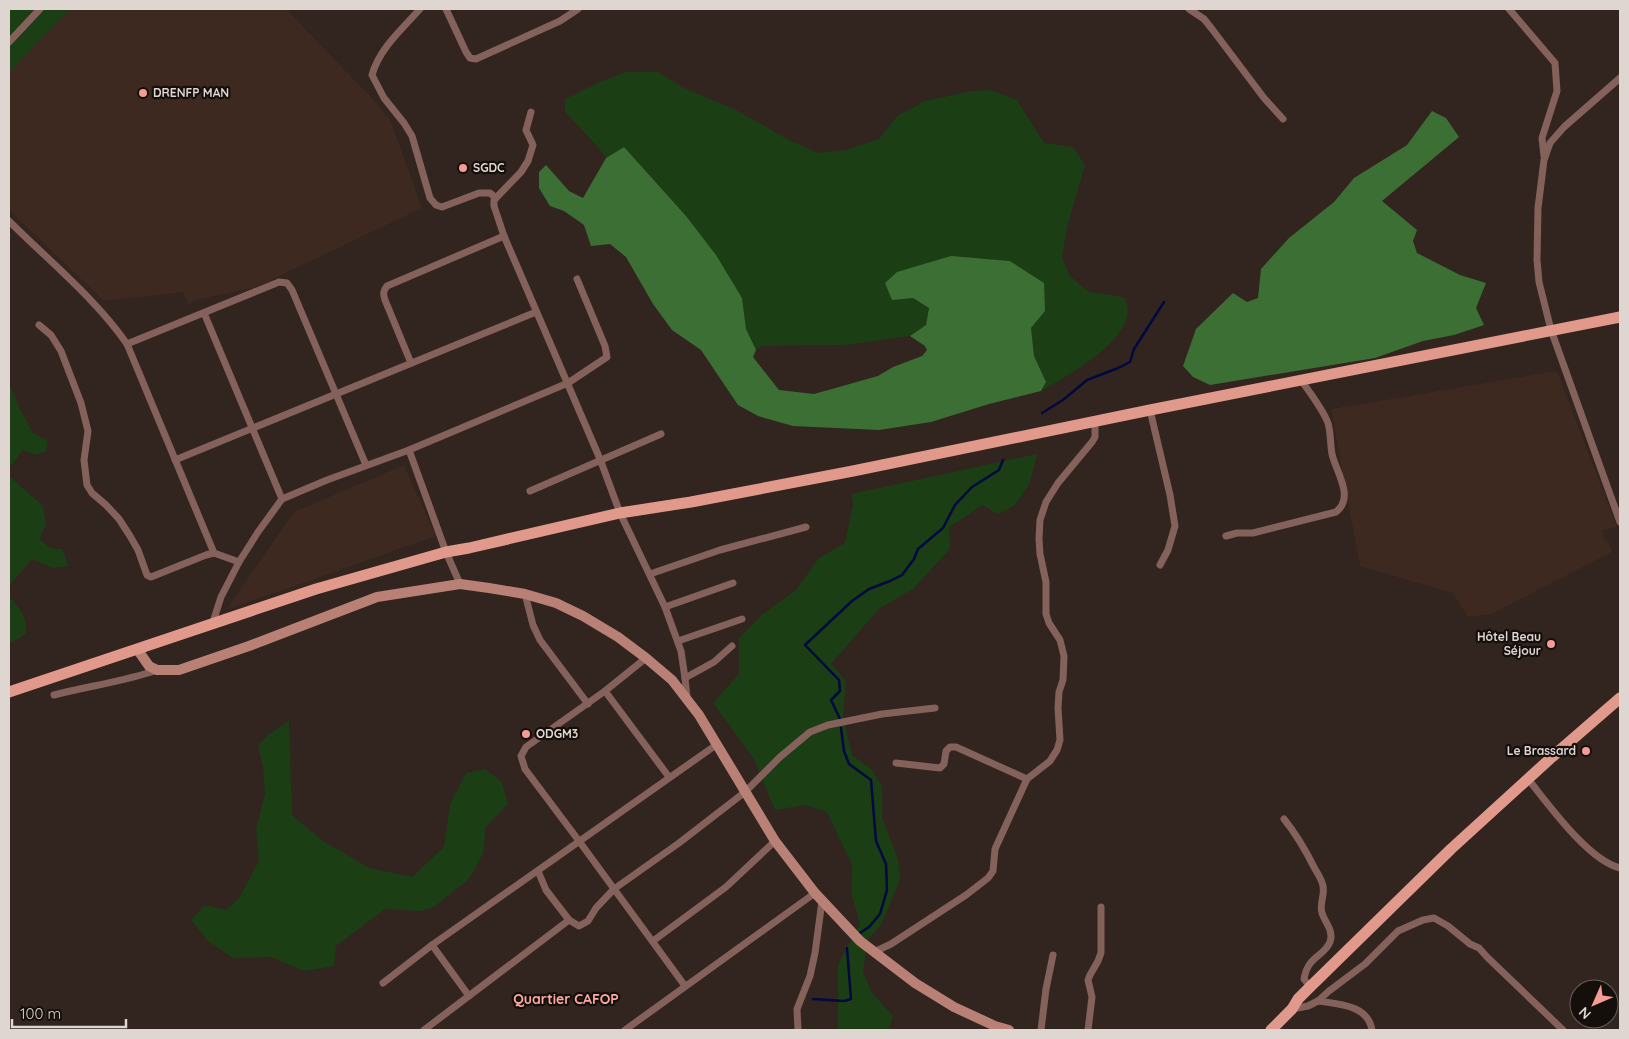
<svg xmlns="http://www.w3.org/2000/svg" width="1629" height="1039" font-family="Quicksand,sans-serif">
  <rect width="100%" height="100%" fill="#32241e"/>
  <g fill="#3e2921">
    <path d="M70,9H286L367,93L390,119L422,208L256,287L196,300L189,305L183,292L104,301L9,210V73Z"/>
    <path d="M1557,371L1617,527L1602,530L1604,539L1609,542L1612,552L1491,614L1468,617L1453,593L1360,566L1331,409Z"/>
    <path d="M404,465L436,536L226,610L294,512Z"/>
  </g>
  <g fill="#1c3e15">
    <path d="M9,9H70L9,73Z"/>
    <path d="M625,72H658L684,88L736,110L789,140L818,153L846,150L879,139L897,116L925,101L972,91L990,90L1017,100L1044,143L1073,147L1085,165L1067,228L1062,257L1070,276L1089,292L1112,295L1125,298C1126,302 1128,306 1128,310C1128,343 1066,377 1041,391L1046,382L1034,356L1031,328L1045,311L1010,261L987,259L892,300L913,298L929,308L926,325L910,336L845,345L762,346L756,350L746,329L742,298L686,216L624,147L606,158L598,147L565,112V99L600,82Z"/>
    <path d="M9,383L20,409L33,433L48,441L46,451L36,455L23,450L9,468Z"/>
    <path d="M1037,454L1030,483L1014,506L997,514L983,505L949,527L950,549L913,589L879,609L831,664L846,681L843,716L852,755L871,769L882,786V817L898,859L900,880L881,925L868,939L863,971L872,993L893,1016L889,1030H838V964L860,924L851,893L852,865L827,812L805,805L775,810L754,759L713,703L739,674V638L763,614L796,590L819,558L845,543L853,505L851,494Z"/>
    <path d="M9,476L43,506L46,525L39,539L50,548L62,549L69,566L53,568L32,559L9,586Z"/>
    <path d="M9,596C19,608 28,617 26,634L9,644Z"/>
    <path d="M289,721L292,815L323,841L369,868L412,877L444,847L450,804L466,773L485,769L502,782L508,804L486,827L483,854L469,879L434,907L421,911L385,909L336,946L334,966L304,971L272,957L233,958L208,941L191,920L205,905L226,910L239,898L259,861L256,829L265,794L263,766L258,745L269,734Z"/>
  </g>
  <g fill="#3c6f33">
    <path d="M1432,111L1446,118L1459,137L1382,201L1417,230L1413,241L1417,253L1460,275L1486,283L1476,308L1484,325L1454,335L1423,341L1375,358L1210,385L1193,377L1183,366L1196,329L1233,293L1247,302L1258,298L1261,269L1289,238L1334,202L1354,178L1407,145Z"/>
    <path d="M624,147L686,216L716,255L742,298L746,329L756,350L753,357L779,390L814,394L878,376L893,367L922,356L927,350L925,346L910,336L926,325L929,308L913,298L892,300L885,283L897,272L951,256L1010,261L1044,283L1045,311L1031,328L1034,356L1046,382L1041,391L989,404L931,422L879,430L793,426L758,416L738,405L701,350L672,330L653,304L626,257L610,244L591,246L584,225L564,211L550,206L539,188V172L546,165L569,191L583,198L606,158Z"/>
  </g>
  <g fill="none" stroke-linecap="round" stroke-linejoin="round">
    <g stroke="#000940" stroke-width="2.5">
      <path d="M1042,413L1063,400L1087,380L1118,368L1130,362L1134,349L1164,302"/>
      <path d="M840,719L831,700L840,691L839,680L805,645L852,601L869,589L890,581L902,575L914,559L918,549L943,528L955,505L972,487L999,470L1003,460"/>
      <path d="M841,728L844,751L849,764L871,780L876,841L886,864L887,890L880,914L869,927L860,933"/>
      <path d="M813,999L844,1001L851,999L847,948"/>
    </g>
    <g stroke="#84615a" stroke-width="7">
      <path d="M420,9C402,29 379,49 372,75L384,98L404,123L412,136L430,198L436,205L442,207L479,193H490L496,198"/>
      <path d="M446,9L466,52L470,58L476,59L560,21L578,9"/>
      <path d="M1189,9L1204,19L1212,29L1264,98L1283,119"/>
      <path d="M1509,9L1555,63L1557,91L1542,138L1544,156"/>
      <path d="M9,42L40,9"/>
      <path d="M1620,78L1564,127L1550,143L1544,160L1538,208L1537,260L1539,282L1551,330L1620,522"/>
      <path d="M531,112L526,130L533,145L528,161L521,172L494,200V206L504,236L600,459L620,513L665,607L681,651L685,678L687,697"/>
      <path d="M9,221C48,260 95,298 127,344L214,553L239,562"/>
      <path d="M204,313L282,499"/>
      <path d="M39,325L51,335L61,351L81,403L88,431L84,460L87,485L92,493L106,505L119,519L130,536L138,550L147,575L151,577L206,555L214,553"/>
      <path d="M127,344L279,282L287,283L292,290L366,465"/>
      <path d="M411,363L385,300C383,294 383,291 387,286L504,236"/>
      <path d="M1150,410L1170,495L1175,526L1168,550L1160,565"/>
      <path d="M409,450L446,552L460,584"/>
      <path d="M175,460L536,312"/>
      <path d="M530,491L661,434"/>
      <path d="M1226,536L1237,533H1253L1336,512C1355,497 1336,472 1332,454C1330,444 1331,433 1328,423C1322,408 1310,393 1301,380"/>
      <path d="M650,574L720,550L806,527"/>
      <path d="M525,594L533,625L540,640L588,704"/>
      <path d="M665,607L733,583"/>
      <path d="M212,625L221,597L239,562L258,532L282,499L327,480L409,450L568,383L607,357L605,346L577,279"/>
      <path d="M678,641L742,619"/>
      <path d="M646,658L605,691L526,747L521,756L525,769L579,841L685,986"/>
      <path d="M685,678L714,662L732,646"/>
      <path d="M605,691L669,777"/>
      <path d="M54,695C88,686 123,682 157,670"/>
      <path d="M896,763L940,768L944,764L946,751L950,747H956L1027,779"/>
      <path d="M1528,779C1549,805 1588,860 1620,868"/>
      <path d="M1284,819C1297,835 1306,851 1315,869C1318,874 1322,880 1323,886C1325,896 1319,904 1322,913C1325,923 1334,930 1330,942C1324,957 1308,955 1304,979L1310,987"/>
      <path d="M538,871L546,890L569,920"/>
      <path d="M653,941L726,887L775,841"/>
      <path d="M432,945L469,996"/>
      <path d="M874,952L891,944L966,895L988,878L993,871L995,849L1027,779L1050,761L1057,750L1060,740L1058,708L1059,692L1063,680L1064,656L1060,640L1049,623L1046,614V582L1040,554L1039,539L1040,520L1046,502L1058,483L1092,442L1095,437V422"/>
      <path d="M383,983L432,945L716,745"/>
      <path d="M1318,1001C1339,1004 1368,1005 1372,1030"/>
      <path d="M1292,1009L1308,1006L1318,1001L1329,991L1365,964L1398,931L1423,920L1434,918L1448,926L1470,944L1479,948L1487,957L1563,1030"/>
      <path d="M424,1030L569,920L579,926L588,921L596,908L614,889L679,843L745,792L780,757L810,732L828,725L882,714L935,708"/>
      <path d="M625,1030L815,893"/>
      <path d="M798,1030L797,1009L810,976L815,953L822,901"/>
      <path d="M1041,1030L1046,989L1053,955"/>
      <path d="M1088,1030L1092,997L1088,980L1090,975L1098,961L1101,953V907"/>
    </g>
    <path stroke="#b98175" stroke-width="10" d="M137,649L149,666L157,670H179L249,646L377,597L460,584L489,588L525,594L556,603L583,616L618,637L646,658L672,680L699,715L775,841L815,893L860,941L915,983L954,1007L995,1026L1009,1030"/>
    <g stroke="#e1998b" stroke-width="11">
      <path d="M9,692L316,589L446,552L469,548L620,513L691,502L853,471L1150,410L1620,317"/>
      <path d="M1271,1030L1292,1009L1298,999L1310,987L1451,849L1552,757L1620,698"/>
    </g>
  </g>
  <g fill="#f59c94" stroke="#150f0c" stroke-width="2">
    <circle cx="143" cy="93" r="5"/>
    <circle cx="463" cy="168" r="5"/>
    <circle cx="1551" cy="644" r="5"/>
    <circle cx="526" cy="734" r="5"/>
    <circle cx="1586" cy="751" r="5"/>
  </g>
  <g text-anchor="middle" stroke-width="4.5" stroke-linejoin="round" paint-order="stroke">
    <g font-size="12" font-weight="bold" fill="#dfd5d1" stroke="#150f0c" text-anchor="start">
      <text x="153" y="97">DRENFP MAN</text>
      <text x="473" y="172">SGDC</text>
      <text x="1541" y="641" text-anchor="end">Hôtel Beau<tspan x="1541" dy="14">Séjour</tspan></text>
      <text x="536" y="738">ODGM3</text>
      <text x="1576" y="755" text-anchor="end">Le Brassard</text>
    </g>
    <g font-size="14" font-weight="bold" fill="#fca9a1" stroke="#150f0c">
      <text x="566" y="1004">Quartier CAFOP</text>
    </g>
  </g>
  <rect width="1629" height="1039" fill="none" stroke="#dfd5d1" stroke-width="20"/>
  <g transform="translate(1594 1004) rotate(225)"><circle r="24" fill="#150f0c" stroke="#665e5b"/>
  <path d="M0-4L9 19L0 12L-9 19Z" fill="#f59c94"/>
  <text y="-8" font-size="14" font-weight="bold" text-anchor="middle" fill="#dfd5d1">N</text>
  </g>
  <path d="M12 1019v8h114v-8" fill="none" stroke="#dfd5d1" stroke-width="2.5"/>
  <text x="20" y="1019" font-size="15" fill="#dfd5d1" stroke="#150f0c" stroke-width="4" paint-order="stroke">100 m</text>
</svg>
